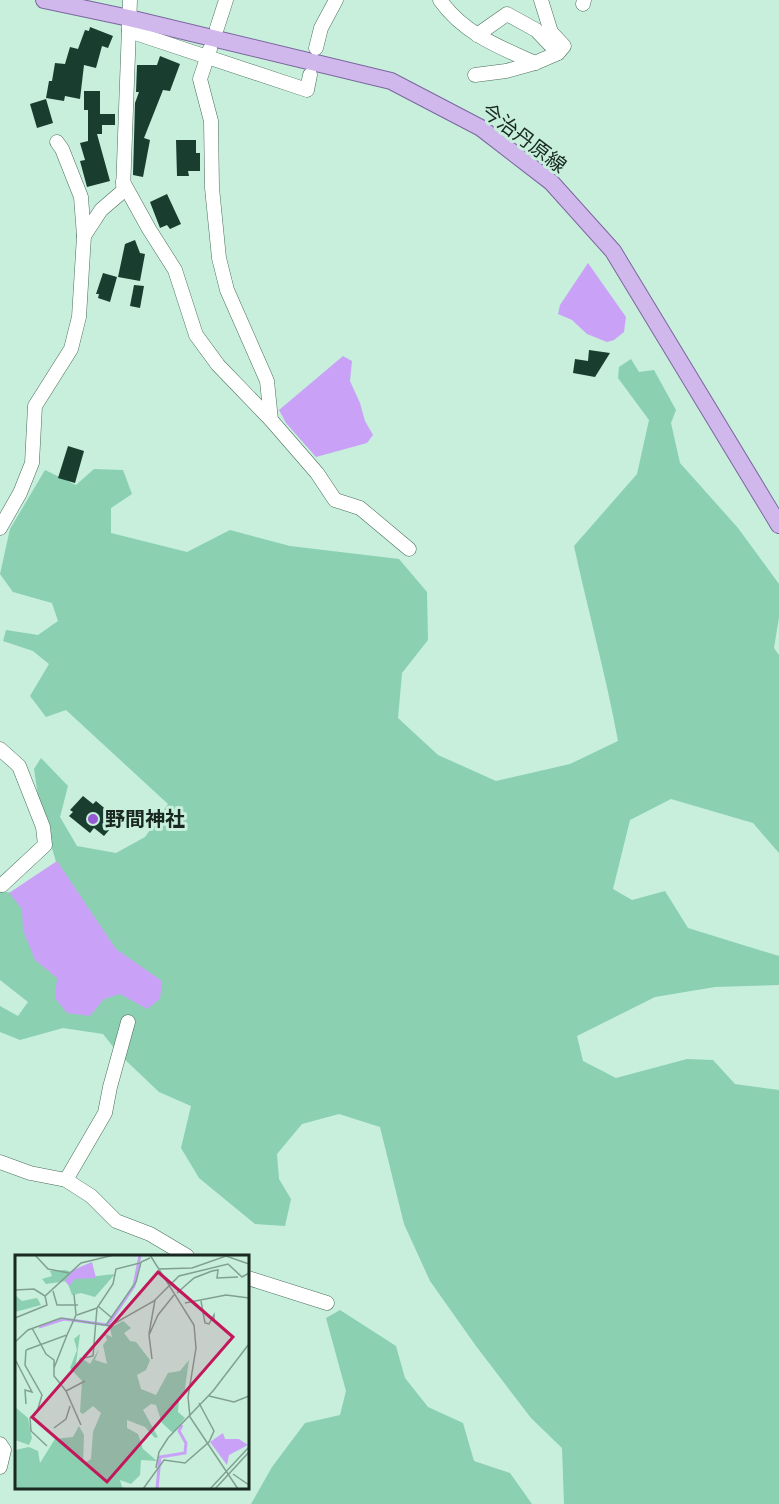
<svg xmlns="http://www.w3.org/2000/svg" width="779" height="1504" font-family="'Exo 2','Noto Sans JP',sans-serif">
  <rect width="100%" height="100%" fill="#c7efdc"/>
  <g fill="#8ad0b1">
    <path d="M631,359L639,372L654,370L676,410L671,423L680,463L738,528L779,584V617L774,648L779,655V853L753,823L671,799L630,820L613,889L632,900L665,891L688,928L779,956V985L715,987L655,997L577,1036L583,1061L616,1078L687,1059L713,1060L735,1084L779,1090V1504H564L562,1448L531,1418L476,1346L430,1281L404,1224L380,1127L339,1114L302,1124L277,1154L279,1179L291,1199L285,1226L255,1224L199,1178L181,1148L191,1106L159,1092L118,1053L103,1034L63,1028L20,1040L0,1032V1006L18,1016L28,1002L0,980V891L26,895L65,893L39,803L34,769L41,758L68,786L60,817L77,846L116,853L145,837L168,804L66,710L46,717L30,696L49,664L33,651L3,641L6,630L38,635L58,621L52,603L13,592L0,574L10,529L45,470L76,485L94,469L123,470L132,494L111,508V533L187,552L230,530L290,546L399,559L427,592L428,640L402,673L398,718L438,755L496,781L570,764L618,741C606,675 588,611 574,546L637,474L649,420L618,378L619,367Z"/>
    <path d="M340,1310L396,1346L405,1378L428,1407L463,1423L474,1461L510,1473L532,1504H251L272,1467L305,1423L340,1415L346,1391L326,1318Z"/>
  </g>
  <g fill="#c9a2f8">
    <path d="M588,263L626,317L624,332L614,340L607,342L587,334L572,320L558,314L560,305Z"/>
    <path d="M343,356L352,361L350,381L360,403L365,421L373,435L367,443L316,457L286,423L279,410Z"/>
    <path d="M57,861L116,949L162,981L160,999L147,1009L120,994L104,999L90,1016L67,1013L55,998L57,978L35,960L23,930L22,909L9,893Z"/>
  </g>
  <g fill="#193e2f">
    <path d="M90,27L113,36L108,48L102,46L96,68L84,65L80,99L65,96L64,101L46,98L49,81H52L55,63L65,64L70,47L78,49L85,30L89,31Z"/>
    <path d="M160,56L180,64L170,91L163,90L144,138L150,140L143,177L133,175L135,103L139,92H136L137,65H157Z"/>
    <path d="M84,91H100V114H115V125H102V134H97L110,181L87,187L80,161L85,160L80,143L88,141V110H84Z"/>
    <path d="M46,99L53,123L37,128L30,104Z"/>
    <path d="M176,140H196V153H200V171H188L189,176H177Z"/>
    <path d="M167,194L181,224L170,229L167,225L160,228L150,202Z"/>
    <path d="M135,240L140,253L145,254L140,281L118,277L125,244Z"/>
    <path d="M103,273L117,277L110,302L98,298L99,294H96Z"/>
    <path d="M134,285L144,286L140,308L130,306Z"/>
    <path d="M589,350L610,353L595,377L573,373L575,359L588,361Z"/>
    <path d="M68,446L84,451L75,483L58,478Z"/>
    <path d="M83,796L93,804L96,801L109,812L107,814L116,822L104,836L94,828L90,833L69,816L73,812L70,810Z"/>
  </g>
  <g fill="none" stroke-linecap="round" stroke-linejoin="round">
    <defs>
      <g id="minor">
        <path d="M440,0C463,33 499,47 535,63L558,53L564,46L551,32L541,0"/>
        <path d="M583,4L584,0"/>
        <path d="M217,28L226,0"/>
        <path d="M129,31L307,90L310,75"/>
        <path d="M477,35L507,14L536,30L558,53"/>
        <path d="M316,48L321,28L336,0"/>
        <path d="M210,49L200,79L211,121L212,188L219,258L227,290L267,381L271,420L317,473L335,500L360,508L409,549"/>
        <path d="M475,75L506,71L535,63"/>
        <path d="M57,142L62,149L81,197L84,236"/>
        <path d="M123,182L149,229L175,270L196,335L218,365L271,420"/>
        <path d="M0,528L20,493L32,463L35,406L71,349L79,317L84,236L101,210L123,191L130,0"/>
        <path d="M0,749L19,766L43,827L45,845L2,885"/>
        <path d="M0,1162L30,1173L66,1180L91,1196L116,1221L150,1234L187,1256"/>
        <path d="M66,1180L105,1113L110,1087L128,1022"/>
        <path d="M248,1278L327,1303"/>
        <path d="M0,1444L4,1450L0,1467"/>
      </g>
      <path id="major" d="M44,0L129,18L391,81L481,128L551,182L613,251L779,525"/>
    </defs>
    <use href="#minor" stroke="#4a6e5d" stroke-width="15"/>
    <use href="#major" stroke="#7b679d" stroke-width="18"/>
    <use href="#minor" stroke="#fff" stroke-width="14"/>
    <use href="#major" stroke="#d0b8ec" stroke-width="16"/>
  </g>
  <circle fill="#965ad2" stroke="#c7efdc" stroke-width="2" cx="93" cy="819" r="6"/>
  <g text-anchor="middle" stroke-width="6" stroke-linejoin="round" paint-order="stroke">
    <g font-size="20" fill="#192922" stroke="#c7efdc">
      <text transform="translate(524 138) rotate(37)" y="7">今治丹原線</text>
    </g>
    <g font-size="20" font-weight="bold" fill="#192922" stroke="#c7efdc" text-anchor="start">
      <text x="105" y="826">野間神社</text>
    </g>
  </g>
  <g transform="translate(15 1255)">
    <rect width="234" height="234" fill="#c7efdc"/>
    <path d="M50,15L73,22L100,19L80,42L66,38L57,40L52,26L31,29L27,24L37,21L35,16ZM0,40L7,46L22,43L26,50L0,57ZM108,66L116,73L109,78L115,86L121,87L135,105L131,115L122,120L126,134L141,140L153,118L165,116L174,105L169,140L164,145L163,157L170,163L158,178L147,168L141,150L136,149L128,155L143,182L140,183L130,172L112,165V173L123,179L128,194L142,206L126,205L125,220L116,229L105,225L107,232L113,234H0V195L14,192L23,196L25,208L40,184L58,182L64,171L69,180L68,209L76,204L78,177L86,158L78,151L68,159L65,157L67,126L55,113L62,95L59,84L65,79L60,116L65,102L75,109L84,94L80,105L92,109L88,90L92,85L90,79L97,82L95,73ZM0,152L13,163L17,183L14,190L0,185Z" fill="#8ad0b1"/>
    <path d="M77,7L81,23L60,24L54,31L50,26L58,15ZM208,178L210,184H224L233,190L214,200L212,210L195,187Z" fill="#c9a2f8"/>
    <path fill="none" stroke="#c9a2f8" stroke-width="3" d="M24,72L49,64L93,70L119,31L125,0M142,234L145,202L170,198L171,188L164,176L167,170"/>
    <path fill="none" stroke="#81a092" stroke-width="1.5" d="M20,0L33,14L54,18M135,0L179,70L181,93L173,142L175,162L223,234M144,14L177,13L211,1L234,9M0,35L19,34L30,41L66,8L99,0M38,36L42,50H63M162,38L179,23L197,16L203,15L202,23L223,22M186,46L190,68L194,69L199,60V66M170,48L211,40L234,43M83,51L97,63M62,60L82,53M0,63L32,50L30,41M91,70L121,27L126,7L135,3M17,73L31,99L39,105V121L51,136L66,170M134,79L140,45M0,87L13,75L46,63L95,71L139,46L164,21L213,9L227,22L234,18M11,95L10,110L27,140L22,157L15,163L16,176L32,191M11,95L52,80L61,60L59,39M69,103L78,101L82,53L98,29L101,14L125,8M137,104L134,80L143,60L159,40M1,106L17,137L10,135L11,149M39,113L52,80M51,136L70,126M194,141L219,147L234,141M39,173L51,164L55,151M141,213L144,197L153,183L198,136L234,89M218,219L234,230M128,234L149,205L170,208L194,187L199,176L184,148M195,234L234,192M200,234L234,197"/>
    <path fill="#c2185b" fill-opacity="0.15" stroke="#c2185b" stroke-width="3" d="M143,17L218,82L92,227L17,162Z"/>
    <rect width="234" height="234" fill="none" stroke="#192922" stroke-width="3"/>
  </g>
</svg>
